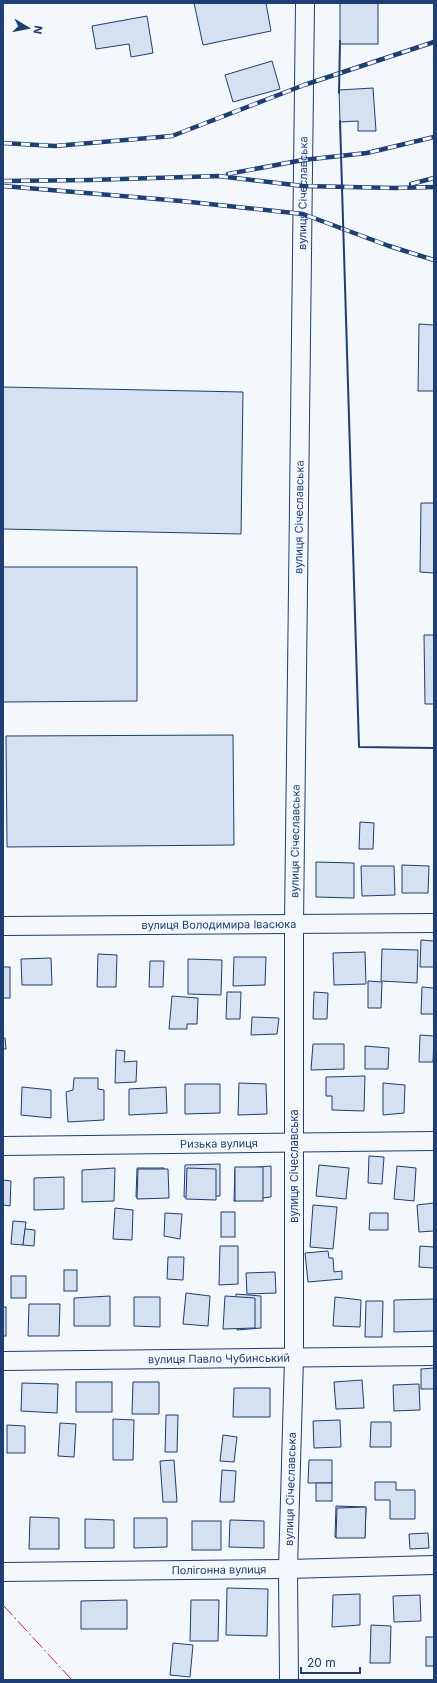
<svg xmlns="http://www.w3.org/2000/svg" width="437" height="1683" font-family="Inter,sans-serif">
  <rect width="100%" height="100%" fill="#f4f7fb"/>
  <g fill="#d5e0f0" stroke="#1d3f73">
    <path d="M194,3H266L271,31L203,45Z"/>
    <rect x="340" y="3" width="38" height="41"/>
    <path d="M147,16L153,53L131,57L129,44L96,49L92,26Z"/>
    <path d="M272,61L280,89L233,102L225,75Z"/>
    <path d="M373,88L376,131H358V121L340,122L339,90Z"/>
    <path d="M419,324L434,325V391H418Z"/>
    <path d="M3,387L243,392L241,534L3,529Z"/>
    <path d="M421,503H434V573L420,572Z"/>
    <path d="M3,567H137V701L3,702Z"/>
    <path d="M424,635H434V704H425Z"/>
    <path d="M233,735L234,845L7,847L6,736Z"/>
    <path d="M360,822L374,823L373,849H359Z"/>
    <path d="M316,862L354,863V898L316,897Z"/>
    <path d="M402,865L429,866L428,893H402Z"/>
    <path d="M361,866H394L395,895L362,896Z"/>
    <path d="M421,940L434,941V967H420Z"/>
    <path d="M382,949L418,950L417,983L381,981Z"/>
    <path d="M365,952L366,984L334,985L333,953Z"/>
    <path d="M98,954L117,955L116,987H97Z"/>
    <path d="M234,957H266L265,985L233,986Z"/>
    <path d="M51,958L52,985H22L21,959Z"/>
    <path d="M188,959L222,960L221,995L188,994Z"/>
    <path d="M150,961H164L163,987H149Z"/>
    <rect x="3" y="967" width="7" height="31"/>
    <path d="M368,981L382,982L381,1008H368Z"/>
    <path d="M422,987L434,988V1014H421Z"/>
    <path d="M227,992H241L240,1019H226Z"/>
    <path d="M314,992L328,993L327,1019H313Z"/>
    <path d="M172,996L198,998L197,1024H187V1029H169Z"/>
    <path d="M252,1017L279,1018L277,1034L251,1035Z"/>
    <path d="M420,1035L434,1036L433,1062H419Z"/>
    <path d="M3,1038H5L6,1049H3Z"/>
    <path d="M313,1044H344V1069L311,1070Z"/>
    <path d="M365,1046L389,1048L388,1069H365Z"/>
    <path d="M116,1050L125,1051L124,1062L137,1061L136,1082L115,1083Z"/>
    <path d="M365,1076L364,1111L332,1110V1096H326V1077Z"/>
    <path d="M74,1078H98V1089L104,1090V1120L68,1122L66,1092L73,1090Z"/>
    <path d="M239,1083L266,1084L267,1114L238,1115Z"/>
    <path d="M383,1083L405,1085L404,1113L383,1115Z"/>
    <path d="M185,1084H220V1113L185,1114Z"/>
    <path d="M22,1087L51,1090V1118L21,1115Z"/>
    <path d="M166,1087L167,1113L129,1115V1089Z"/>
    <path d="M369,1156L384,1157L382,1184L368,1183Z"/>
    <path d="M220,1164V1196L184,1197L185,1165Z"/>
    <path d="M319,1165L349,1168L346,1199L316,1196Z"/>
    <path d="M271,1166V1197L234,1201L235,1169Z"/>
    <path d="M397,1166L416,1168L414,1201L394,1199Z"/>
    <rect x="235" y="1167" width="28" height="34"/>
    <path d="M115,1168L114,1201L82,1202V1170Z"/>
    <path d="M137,1168H164L165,1197H136Z"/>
    <path d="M187,1168L216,1169V1200L186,1199Z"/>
    <path d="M138,1169H168L169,1198L137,1199Z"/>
    <path d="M64,1177V1209L34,1210V1178Z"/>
    <path d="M3,1180L11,1181L10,1206L3,1205Z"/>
    <path d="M434,1203V1231L419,1232L417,1205Z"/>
    <path d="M313,1205L337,1207L333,1249L310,1247Z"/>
    <path d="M115,1208L133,1210L132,1240L113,1239Z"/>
    <rect x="221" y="1212" width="14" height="25"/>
    <path d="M165,1213L182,1214L180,1239L164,1236Z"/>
    <path d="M370,1213H388V1230H369Z"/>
    <path d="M13,1221L26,1222L23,1245L11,1244Z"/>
    <path d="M25,1229L35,1230L34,1246L23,1245Z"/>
    <path d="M220,1246H238V1284L219,1285Z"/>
    <path d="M420,1246L434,1247V1268L419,1267Z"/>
    <path d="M328,1251L329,1258H333L334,1272L342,1271V1279L308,1282L305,1253Z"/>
    <path d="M168,1257H184L183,1280L167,1279Z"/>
    <rect x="64" y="1270" width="13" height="21"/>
    <path d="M275,1272L276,1293L247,1294L246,1273Z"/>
    <rect x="11" y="1276" width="15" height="22"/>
    <path d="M186,1293L210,1296L208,1326L183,1324Z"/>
    <path d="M236,1294L261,1296V1328L237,1330Z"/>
    <path d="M110,1296V1326H74V1298Z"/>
    <path d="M225,1296L255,1298V1328L223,1329Z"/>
    <path d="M134,1297H160V1327L134,1326Z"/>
    <path d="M335,1297L361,1300L360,1327L333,1326Z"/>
    <path d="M434,1299V1331L394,1332V1300Z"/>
    <path d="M366,1301H383L382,1337H365Z"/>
    <path d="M29,1304H60L59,1336H28Z"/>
    <rect x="3" y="1307" width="3" height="29"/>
    <path d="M434,1368V1389H421V1369Z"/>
    <path d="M362,1380L364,1408L336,1409L334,1382Z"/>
    <rect x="76" y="1382" width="36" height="30"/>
    <path d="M133,1382H159V1414H132Z"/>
    <path d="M22,1383L58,1384L57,1413L21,1411Z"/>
    <path d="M419,1384L420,1410L394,1411L393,1385Z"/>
    <path d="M234,1388H270V1417H233Z"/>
    <path d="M166,1415H178L177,1452H165Z"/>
    <path d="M113,1419L134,1420L133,1460H113Z"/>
    <path d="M340,1420L341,1447L314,1448L313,1421Z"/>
    <path d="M371,1422H391V1447H370Z"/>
    <path d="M60,1423L76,1424L74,1457L58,1456Z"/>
    <path d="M7,1425L25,1426V1453H7Z"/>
    <path d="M223,1435L237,1437L234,1462L220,1461Z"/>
    <path d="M174,1460L177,1502H163L160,1461Z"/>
    <path d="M309,1460H332V1483H308Z"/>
    <path d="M222,1470L236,1471L234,1502H220Z"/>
    <path d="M375,1482H396V1490H415V1519H390V1500H375Z"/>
    <rect x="316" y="1483" width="16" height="18"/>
    <path d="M336,1506L366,1507L365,1537H335Z"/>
    <path d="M366,1507L365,1538H336L337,1508Z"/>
    <path d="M30,1517L59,1518V1549H29Z"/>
    <path d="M134,1518H167V1547L134,1548Z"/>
    <path d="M85,1519L114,1520V1548H85Z"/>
    <path d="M230,1520L264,1521V1548L229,1547Z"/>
    <rect x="192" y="1521" width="29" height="29"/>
    <path d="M428,1533L429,1548L410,1549L409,1534Z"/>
    <path d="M227,1588L268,1589L267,1636L226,1635Z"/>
    <path d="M360,1594V1625L332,1627L333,1595Z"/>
    <path d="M420,1595L421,1621L394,1622L393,1596Z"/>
    <path d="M127,1600V1629H81V1601Z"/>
    <path d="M191,1600H219L218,1641H190Z"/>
    <path d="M371,1625L391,1626L390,1663H370Z"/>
    <rect x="426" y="1637" width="8" height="29"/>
    <path d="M173,1643L193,1645L190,1677L170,1675Z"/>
  </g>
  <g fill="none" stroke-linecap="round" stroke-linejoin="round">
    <defs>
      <g id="minor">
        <path id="s1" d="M3,926L434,923"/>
        <path id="s2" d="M3,1146L434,1141"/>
        <path id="s3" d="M3,1361L434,1356"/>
        <path id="s4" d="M3,1572L288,1569L434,1565"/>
        <path id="s5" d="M289,1680L288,1569L294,1358V923L305,3"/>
      </g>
    </defs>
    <use href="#minor" stroke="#1d3f73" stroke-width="20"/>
    <use href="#minor" stroke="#f4f7fb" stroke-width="18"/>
    <defs>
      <g id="rail">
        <path d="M3,143L55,146L172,136L304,85L434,42"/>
        <path d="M228,174L303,160L367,153L434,137"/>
        <path d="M3,181L90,180L218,176L303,186L395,188L434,187"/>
        <path d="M411,184L434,178"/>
        <path d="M3,186L181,201L303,214L389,246L434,260"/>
      </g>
    </defs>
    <use href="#rail" stroke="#1d3f73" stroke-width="4.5"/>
    <use href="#rail" stroke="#f4f7fb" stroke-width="3" stroke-dasharray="9" stroke-linecap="butt"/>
    <g stroke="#1d3f73" stroke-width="2">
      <path d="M339,93L340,41"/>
      <path d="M340,121L359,747L434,748"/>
    </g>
    <path stroke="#c62828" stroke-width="1" stroke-dasharray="14 3 2 3" stroke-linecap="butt" d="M3,1605L72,1680"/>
  </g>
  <g text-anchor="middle" stroke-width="3" stroke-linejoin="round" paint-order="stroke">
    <g font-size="11" fill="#1d3f73" stroke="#f4f7fb">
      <text dy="4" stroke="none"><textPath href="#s5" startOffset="1487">вулиця Січеславська</textPath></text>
      <text dy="4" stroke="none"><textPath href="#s5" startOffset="1163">вулиця Січеславська</textPath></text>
      <text dy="4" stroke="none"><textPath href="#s5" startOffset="839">вулиця Січеславська</textPath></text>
      <text dy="4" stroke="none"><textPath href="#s1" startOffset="216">вулиця Володимира Івасюка</textPath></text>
      <text dy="4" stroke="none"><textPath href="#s2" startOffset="216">Ризька вулиця</textPath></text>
      <text transform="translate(294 1166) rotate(-90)" y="4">вулиця Січеславська</text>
      <text dy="4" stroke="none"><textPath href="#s3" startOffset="216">вулиця Павло Чубинський</textPath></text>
      <text dy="4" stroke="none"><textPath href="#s5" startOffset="191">вулиця Січеславська</textPath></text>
      <text dy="4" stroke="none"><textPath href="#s4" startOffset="216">Полігонна вулиця</textPath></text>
    </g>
  </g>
  <rect width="437" height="1683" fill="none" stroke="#1d3f73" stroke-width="8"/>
  <g transform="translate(28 28) rotate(100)" stroke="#f4f7fb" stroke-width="3" paint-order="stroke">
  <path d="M0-3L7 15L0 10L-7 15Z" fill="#1d3f73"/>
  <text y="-6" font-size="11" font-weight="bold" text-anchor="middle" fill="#1d3f73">N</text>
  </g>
  <path d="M301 1667v6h59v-6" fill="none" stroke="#1d3f73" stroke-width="2"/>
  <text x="307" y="1667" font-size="12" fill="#1d3f73" stroke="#f4f7fb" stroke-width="3" paint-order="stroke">20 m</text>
</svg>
